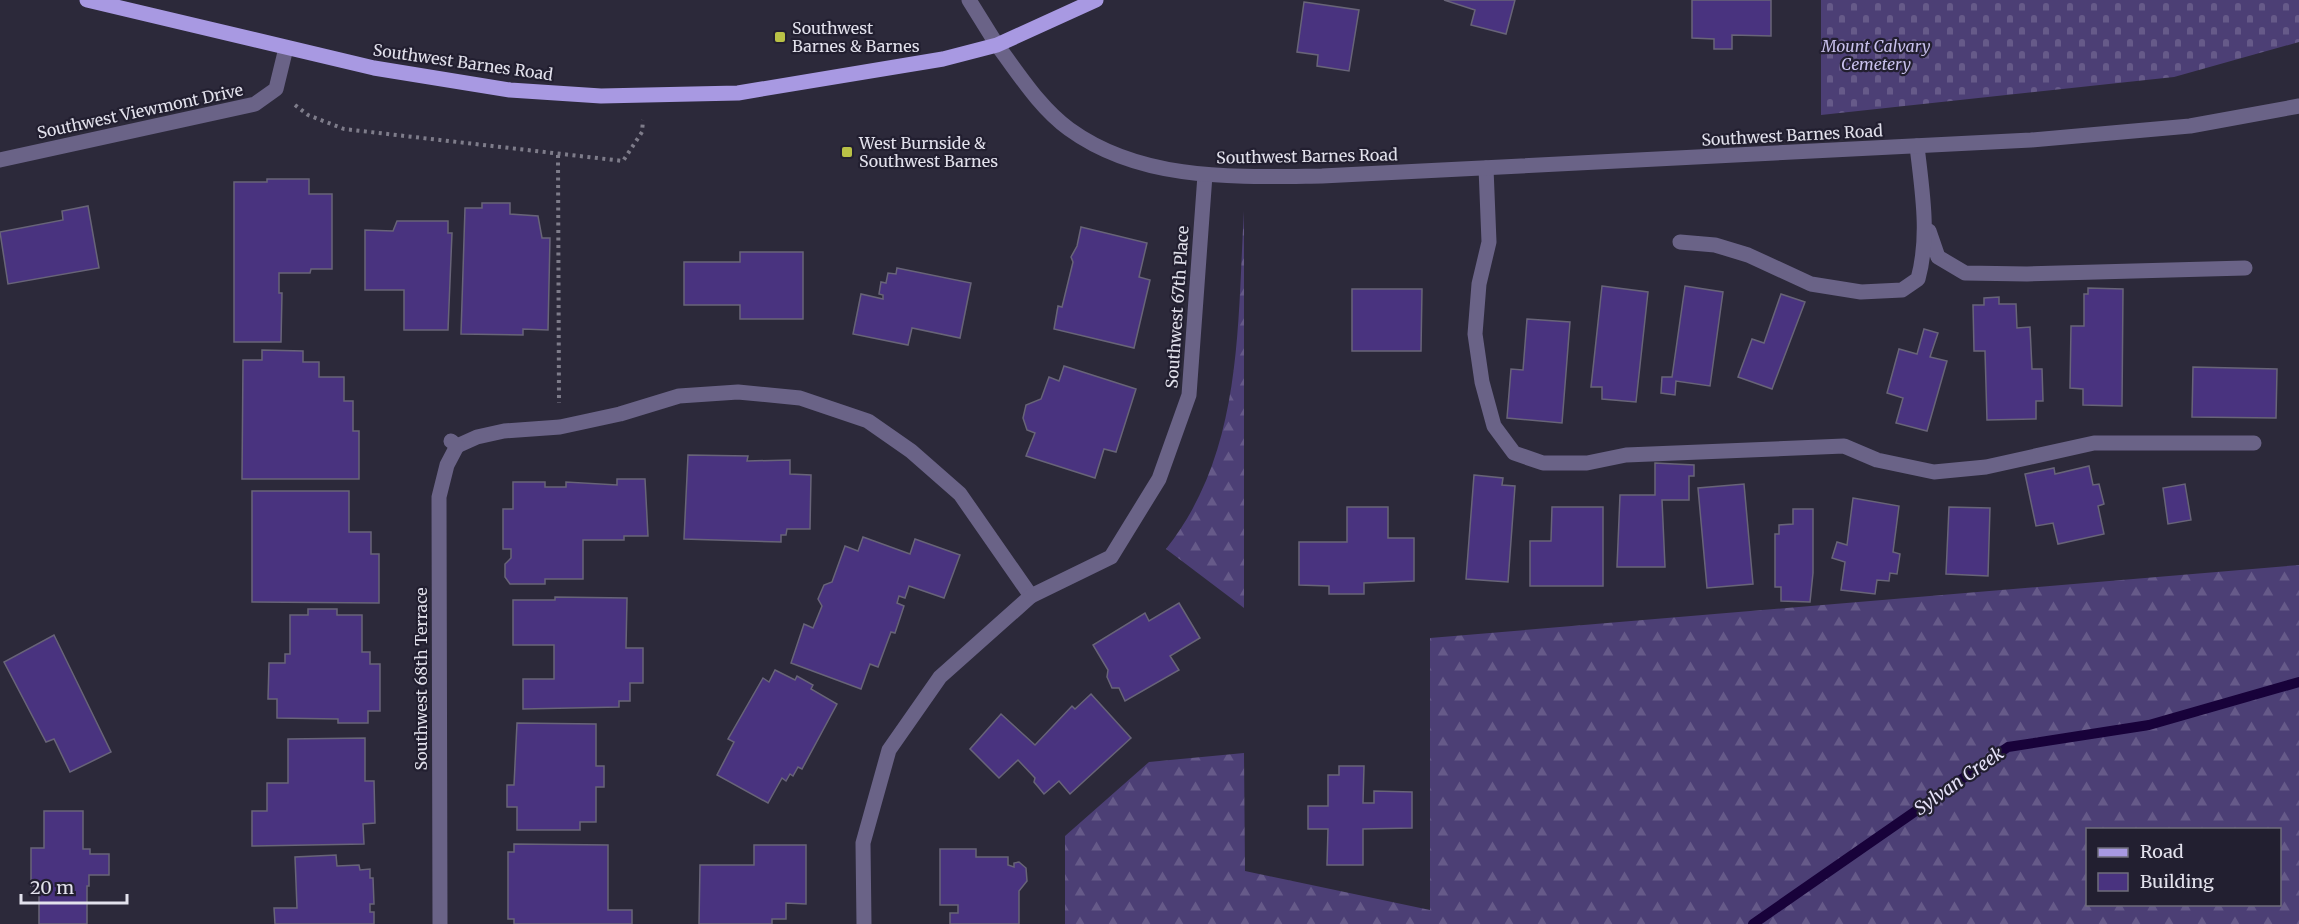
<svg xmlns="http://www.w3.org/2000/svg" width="2299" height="924" font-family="Merriweather,serif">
  <defs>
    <pattern id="forest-firs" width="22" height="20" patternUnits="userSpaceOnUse" patternTransform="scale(1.5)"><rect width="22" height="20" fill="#4c3f75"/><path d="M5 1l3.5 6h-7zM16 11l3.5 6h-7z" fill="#665a89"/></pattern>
    <pattern id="cemetery-stones" width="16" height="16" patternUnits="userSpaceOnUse" patternTransform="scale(1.5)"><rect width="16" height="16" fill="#4c3f75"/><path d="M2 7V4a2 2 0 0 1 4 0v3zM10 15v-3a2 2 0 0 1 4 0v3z" fill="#665a89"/></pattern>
  </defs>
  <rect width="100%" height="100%" fill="#2c293a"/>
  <g fill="url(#forest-firs)" fill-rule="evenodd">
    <path d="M1244,211V608L1166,549C1243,452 1237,328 1244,211Z"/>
    <path d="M2299,565V924H1065V836L1149,762L1244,753L1245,871L1430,910V638ZM2088,830H2280V904H2088Z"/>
  </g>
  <path fill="url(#cemetery-stones)" d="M1821,0H2299V42L2174,77L1821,115Z"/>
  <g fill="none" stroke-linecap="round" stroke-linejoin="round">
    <path stroke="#18023a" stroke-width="10" d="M1753,924L2008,747L2149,725L2299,682"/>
  </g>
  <g fill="#49337f" stroke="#686478" stroke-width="1.5">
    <path d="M1444,0H1515L1506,34L1471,25L1475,10Z"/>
    <path d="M1692,0H1771V36L1732,35V49H1714V39L1692,38Z"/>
    <path d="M1304,2L1359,10L1349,71L1317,66L1318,55L1297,52Z"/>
    <path d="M267,179H309V194H332V269H311L310,273H279V293H282L281,342H234V182H267Z"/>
    <path d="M482,203H510V214L538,216L542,238H550L548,330L523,329V335L461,334L465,208H482Z"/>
    <path d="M88,206L99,268L8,284L0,232L63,220L62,211Z"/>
    <path d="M397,221H448V233H452L448,330H404V290H365V230L393,231Z"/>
    <path d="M1081,227L1147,243L1139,277L1150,280L1134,348L1054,329L1058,306L1062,307L1073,262L1071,257L1077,246Z"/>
    <path d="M740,252H803V319H740V305H684V262H740Z"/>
    <path d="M897,268L971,283L960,338L912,328L908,345L853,334L861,294L883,299V295L879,294L881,282L886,283L888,273L896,274Z"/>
    <path d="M1602,286L1648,292L1636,402L1602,399V387H1591Z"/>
    <path d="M1685,286L1723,292L1710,386L1676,381L1675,395L1661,393L1662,377H1672Z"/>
    <path d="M2088,288L2123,289L2122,406L2083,405V389L2070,388L2071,326H2084V294H2088Z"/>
    <path d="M1352,289H1422L1421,351H1352Z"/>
    <path d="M1781,294L1805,302L1772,389L1738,377L1752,339L1764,343Z"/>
    <path d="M1999,297V304H2016L2017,328L2030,327L2032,369H2042L2043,401H2036V419L1987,420L1985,351H1974L1973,305H1984V298Z"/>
    <path d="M1527,319L1570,322L1562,423L1507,418L1511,369L1523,370Z"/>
    <path d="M1924,329L1938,333L1930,357L1947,361L1927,431L1896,423L1903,398L1887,393L1899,349L1917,354Z"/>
    <path d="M262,350L303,351V362H319V377H344V401H353V431H359V479H242L243,360H262Z"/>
    <path d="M1064,366L1136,389L1116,452L1104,449L1095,478L1026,456L1035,433L1027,430L1023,418L1026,405L1041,399L1049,377L1059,381Z"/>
    <path d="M2193,367L2277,369L2276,418L2192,417Z"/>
    <path d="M688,455L748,456L747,461L790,460V474L811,475L810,529H787L786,535H781V542L684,539Z"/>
    <path d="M1655,463L1694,465V476H1689V500H1662L1665,567H1617L1620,495H1655Z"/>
    <path d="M2089,466L2093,485L2099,484L2104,504L2098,506L2104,534L2058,544L2053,523L2036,526L2025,474L2054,468L2055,474Z"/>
    <path d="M1474,475L1503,478L1502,485L1515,486L1508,582L1466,579Z"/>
    <path d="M617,479H645L648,536H624V540H583V579H545V584H510L505,577V564L511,558V549H503V509H513V482H545V487H566V482L617,485Z"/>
    <path d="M1744,484L1753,584L1707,588L1698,488Z"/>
    <path d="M2185,484L2191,520L2168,524L2163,488Z"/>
    <path d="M252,491H349V532H371V554H379V603L252,602Z"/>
    <path d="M1853,498L1899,506L1893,552L1900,554L1897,574L1890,573L1889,581L1877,580L1875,594L1841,590L1845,562L1832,558L1837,542L1847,545Z"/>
    <path d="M1347,507H1388V538H1414V581L1364,583V594H1329V586L1299,585V542H1347Z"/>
    <path d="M1552,507H1603V586H1530V541H1551Z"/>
    <path d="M1949,507L1990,508L1988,576L1946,574Z"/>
    <path d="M1793,509H1813V573L1810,602L1781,601V587H1775V534H1779V525L1793,524Z"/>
    <path d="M863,537L910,554L915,539L960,555L944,598L909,586L905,598L899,596L897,603L904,606L895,633L891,632L878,667L870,664L861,689L791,663L804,624L813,628L822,606L818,599L824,585L832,582L845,546L858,551Z"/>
    <path d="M555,597L627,598L626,648H643V683H630V701H619V707L523,709V679H554V645H513V600H555Z"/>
    <path d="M1179,603L1200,638L1170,656L1179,670L1125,701L1119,688H1112L1107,677L1108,670L1093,645L1145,613L1149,621Z"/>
    <path d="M308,609H337V615H362V652H370V664H380V711H368V723H338V719L277,718V699H268L269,663H285V654H290V615H308Z"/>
    <path d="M54,635L111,752L70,772L54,739L46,742L4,662Z"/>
    <path d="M775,670L795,680L797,676L813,685L811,689L837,704L802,769L798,767L793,776L790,774L786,781L782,778L768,803L717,775L734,742L728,739L763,678L769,682Z"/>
    <path d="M1091,694L1131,738L1070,794L1059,781L1044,794L1034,782L1035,778L1018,760L999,778L970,749L1001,714L1035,745L1072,706L1075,709Z"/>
    <path d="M517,723L596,724V766H604V787H596V822H580V830H517V807H507V785H514Z"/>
    <path d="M365,738V781H374L375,823L363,824L364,844L252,846V811H267V783H288V739Z"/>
    <path d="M1339,766H1364L1363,803H1374V791L1412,792V828L1363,829V865H1327L1328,829H1308V806H1328V775H1339Z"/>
    <path d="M44,811H83V849H90V854H109V875H89V886H87V924H39V886H31V848H44Z"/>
    <path d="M514,844L608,845V910H632V924H514V919H508V852H514Z"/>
    <path d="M754,845H806V904L786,903V919H772V924H699L700,865H754Z"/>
    <path d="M940,849H976V857H1008V865L1014,867V863L1019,862L1026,868L1027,881L1019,891V924H950V913H958V905H940Z"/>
    <path d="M336,855L337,866L359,865L360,870L370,869V878H373L374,904H370V912H374V924H275L274,908H297L295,857Z"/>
  </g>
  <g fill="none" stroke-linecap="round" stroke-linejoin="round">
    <g stroke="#7e7c8a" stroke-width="4" stroke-dasharray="3 4.5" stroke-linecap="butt">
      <path d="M295,105L308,115L344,129L623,161L642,132L643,120"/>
      <path d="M558,155L559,403"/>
    </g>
    <g stroke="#6a6387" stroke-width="15">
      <path d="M969,0L997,45"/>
      <path d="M1486,168L1489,242L1479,284L1475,334L1482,382L1494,426L1514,453L1543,463H1587L1626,455L1844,446L1877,460L1934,472L1986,467L2094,443H2254"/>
      <path d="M1929,231L1938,257L1965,273L2027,274L2245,268"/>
      <path d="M1680,242L1715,245L1748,255L1811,284L1861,292L1902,290L1918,279C1930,235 1922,191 1917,146"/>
    </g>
    <g stroke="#6a6387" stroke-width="15">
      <path d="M0,160L255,104L276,89L286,48"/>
      <path d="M457,446L477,437L504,431L560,427L620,414L679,396L738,392L800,398L868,421L911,451L960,494L1031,596"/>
      <path d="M440,924L439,497L447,465L457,446L451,441"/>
      <path d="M864,924L863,843L889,750L940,677L1031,596L1111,557L1159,479L1189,395L1205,175"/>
    </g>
    <path stroke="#6a6387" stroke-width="15" d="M997,45C1019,74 1039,107 1069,129C1142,182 1236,177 1322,176L2031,140L2190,126L2299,106"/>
    <path stroke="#a899e2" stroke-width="15" d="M87,0L374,68L510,90L601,96L738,93L943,59L997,45L1096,0"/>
  </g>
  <g fill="#b9c146" stroke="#221f30" stroke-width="2">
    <rect x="774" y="31" width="12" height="12" rx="3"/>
    <rect x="841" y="146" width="12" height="12" rx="3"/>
  </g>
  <g text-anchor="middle" stroke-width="4.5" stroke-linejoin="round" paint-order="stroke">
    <g font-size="16" fill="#e2e1ec" stroke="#221f30" text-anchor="start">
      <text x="792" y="34">Southwest<tspan x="792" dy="18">Barnes &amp; Barnes</tspan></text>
      <text x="859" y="149">West Burnside &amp;<tspan x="859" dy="18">Southwest Barnes</tspan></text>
    </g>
    <g font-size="16" font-style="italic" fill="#c9c1ed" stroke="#221f30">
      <text x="1876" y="52">Mount Calvary<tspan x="1876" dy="18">Cemetery</tspan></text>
    </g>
    <g font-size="16" fill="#e2e1ec" stroke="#221f30">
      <text transform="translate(463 62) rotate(8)" y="6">Southwest Barnes Road</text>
      <text transform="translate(140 111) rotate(-12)" y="6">Southwest Viewmont Drive</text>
      <text transform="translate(1792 135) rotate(-3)" y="6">Southwest Barnes Road</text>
      <text transform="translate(1307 156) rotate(-1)" y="6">Southwest Barnes Road</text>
      <text transform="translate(1177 307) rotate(-86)" y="6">Southwest 67th Place</text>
      <text transform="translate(421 679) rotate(-90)" y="6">Southwest 68th Terrace</text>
    </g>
    <g font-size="18" font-style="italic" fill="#e5e1f8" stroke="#221f30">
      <text transform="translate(1959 781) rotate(-35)" y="6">Sylvan Creek</text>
    </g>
  </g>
  <rect x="2086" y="828" width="195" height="78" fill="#221f30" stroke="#6f6d7b" stroke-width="1.5"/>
  <rect x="2098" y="848" width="30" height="9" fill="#a899e2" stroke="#6f6d7b" stroke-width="1.5"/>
  <text x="2140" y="858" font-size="18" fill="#e2e1ec">Road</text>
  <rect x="2098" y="873" width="30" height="18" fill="#49337f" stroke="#6f6d7b" stroke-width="1.5"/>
  <text x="2140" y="888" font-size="18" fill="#e2e1ec">Building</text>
  <path d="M21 894v9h106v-9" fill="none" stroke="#e2e1ec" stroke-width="3"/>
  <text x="30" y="894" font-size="18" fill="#e2e1ec" stroke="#221f30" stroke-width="4.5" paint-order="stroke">20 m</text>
</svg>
